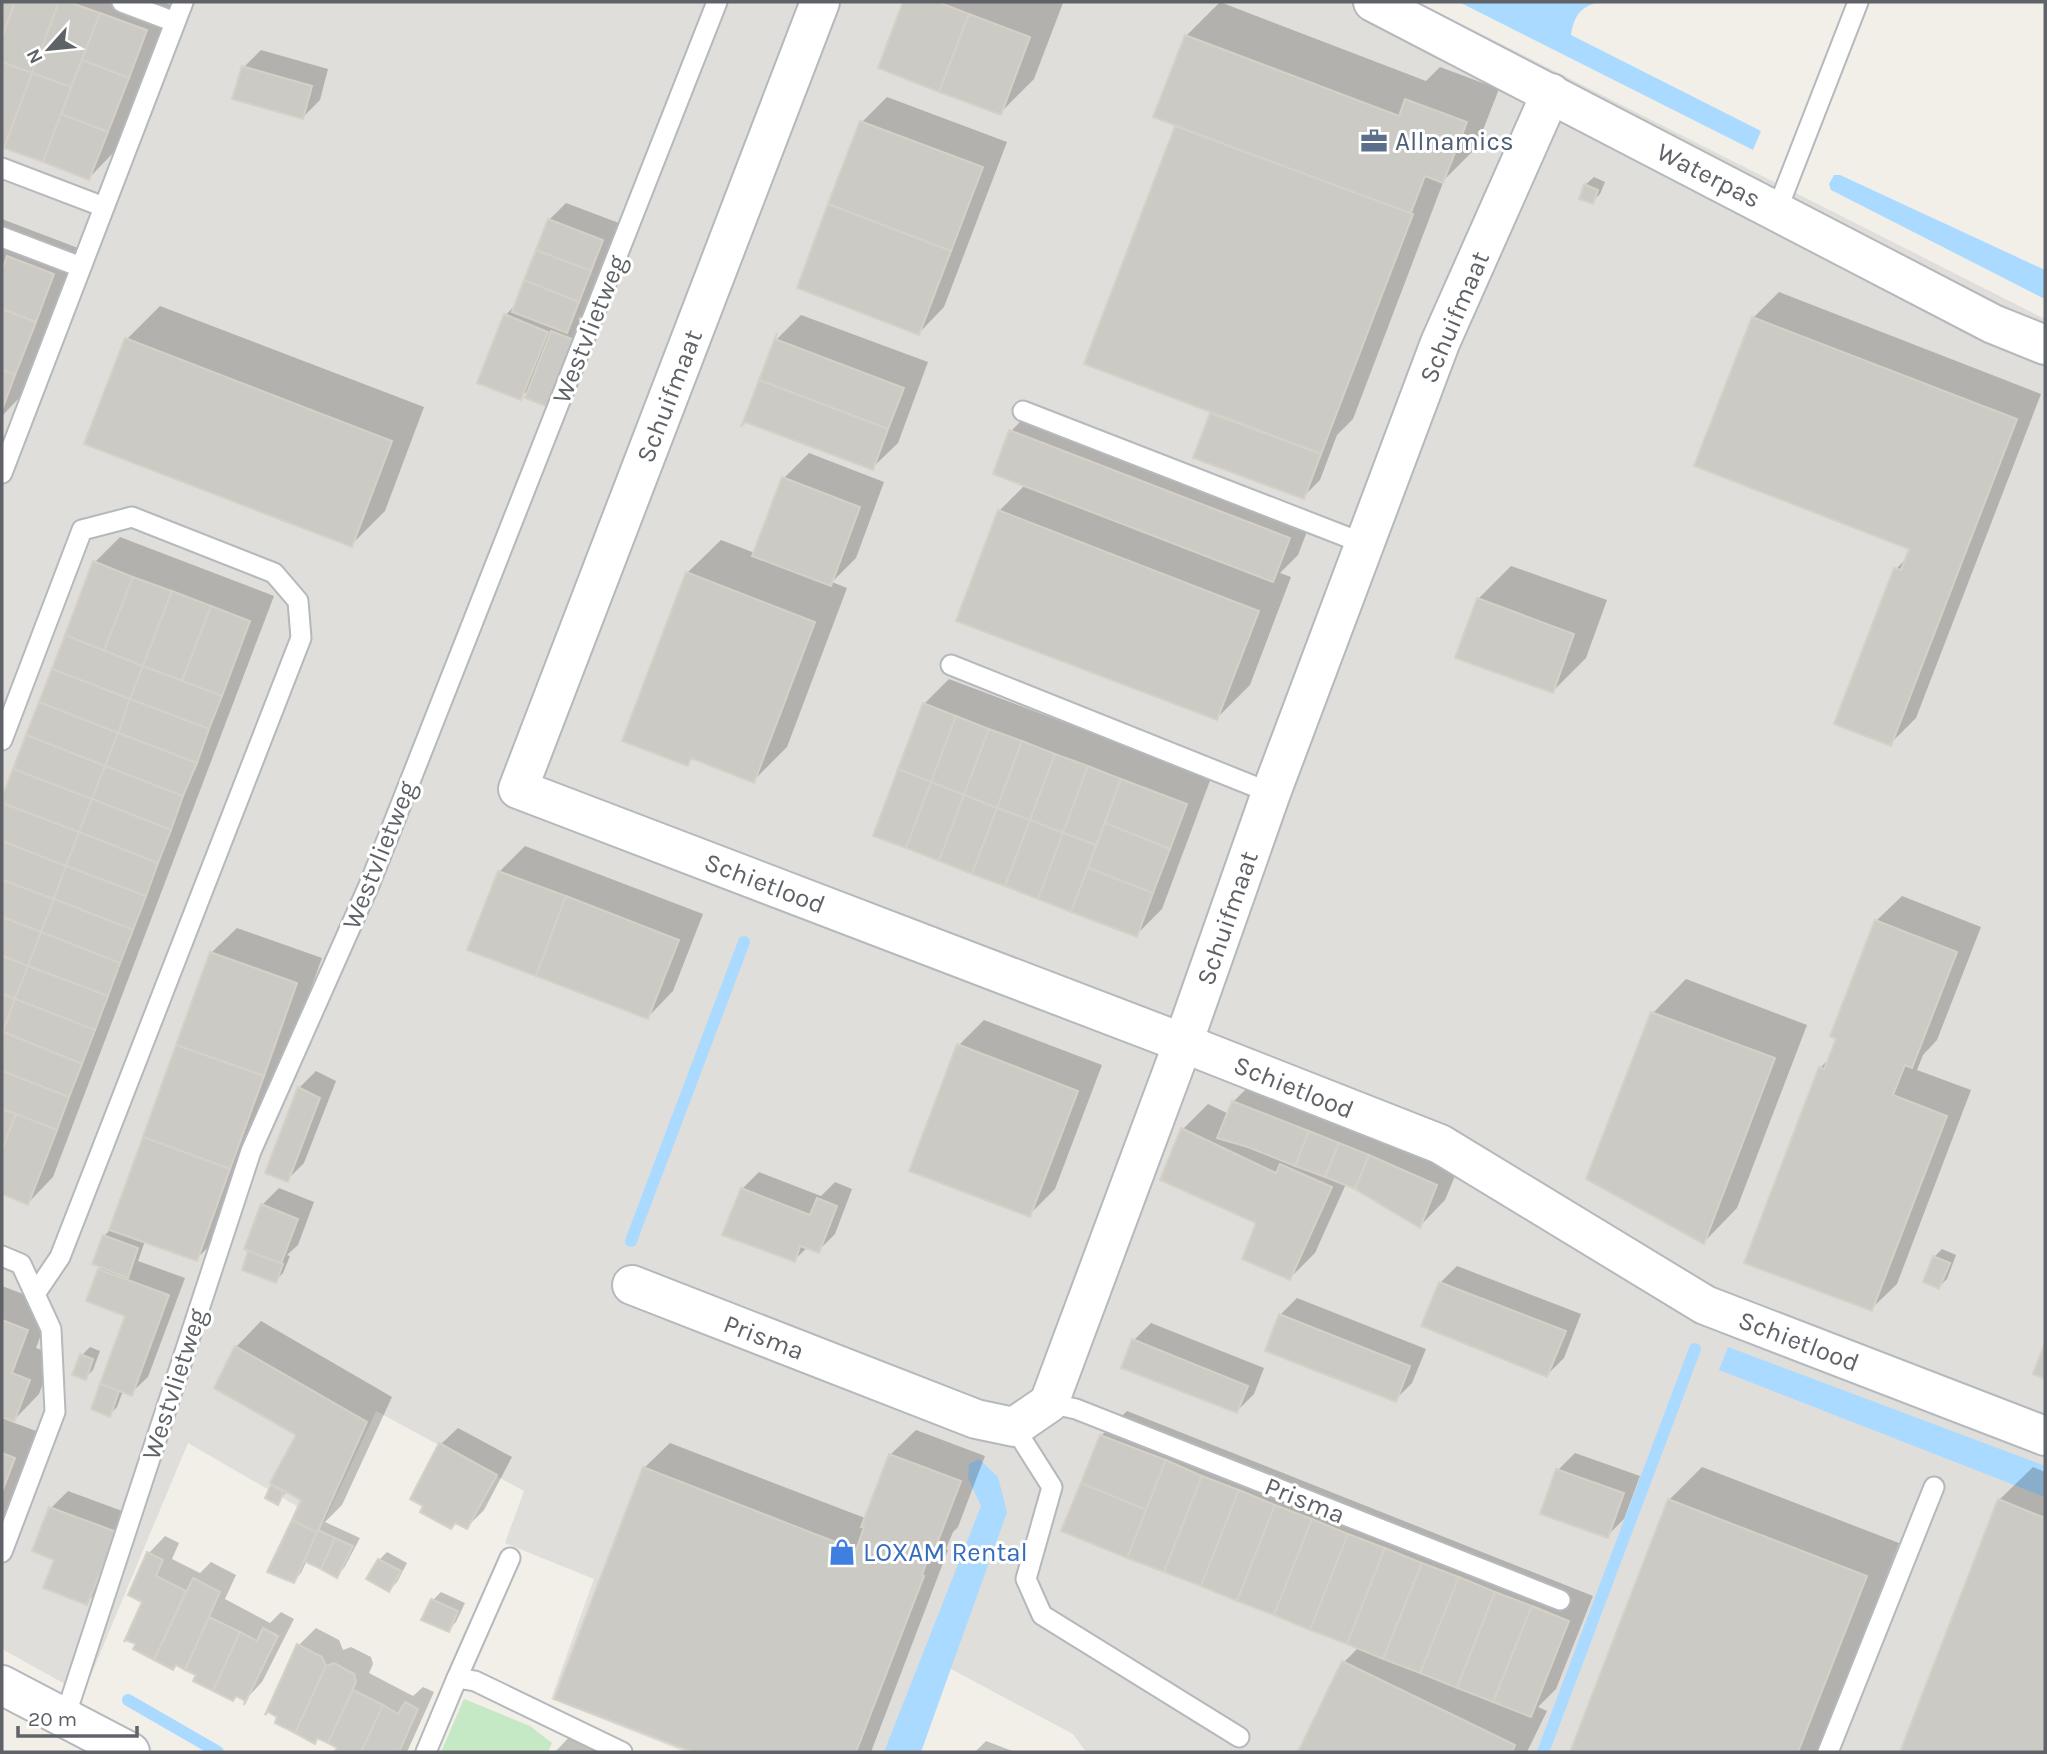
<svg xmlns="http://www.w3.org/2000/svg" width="2047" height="1754" font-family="Karla,sans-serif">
  <rect width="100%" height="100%" fill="#f1efe8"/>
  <path fill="#e0deda" d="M2,2H1418L2045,319V1752H1086L1073,1734L936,1661L897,1752H685L551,1699L594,1579L505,1543L524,1491L376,1411L324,1522L188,1443L83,1694L2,1649Z"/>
  <path fill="#c5e8c5" d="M464,1699L530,1726L552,1743L548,1752H441Z"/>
  <g fill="#aadaff">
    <path d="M1459,2H1599C1580,7 1574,16 1571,35L1761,131L1753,150Z"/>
    <path d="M1834,175H1840L2045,270V299L1831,190L1829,184Z"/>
    <path d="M1728,1347L2045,1466V1497L1719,1370Z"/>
    <path d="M979,1459L998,1477L1007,1512L921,1752H884L981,1506L968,1478L969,1464Z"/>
  </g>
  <g fill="#0003">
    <path d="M2,2H163L171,5L114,152L89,178L2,145Z"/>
    <path d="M905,2H1058L1063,3L1034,79L1000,113L880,67Z"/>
    <path d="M1220,2L1426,81L1440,67L1499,89L1476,148L1444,180L1353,419L1337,435L1320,480L1303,497L1212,414L1214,412L1087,363L1177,125L1186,36Z"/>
    <path d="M261,50L328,69L320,100L303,117L244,67Z"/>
    <path d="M887,97L1007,142L944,307L919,333L862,122Z"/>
    <path d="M1594,177L1605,182L1600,194L1592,202L1585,185Z"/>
    <path d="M566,203L619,223L583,314L578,319L595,325L520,398L506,315L516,304L549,220Z"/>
    <path d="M2,219L78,248L22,395L2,416Z"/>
    <path d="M1779,292L2041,394L1916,718L1890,744L1896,569L1908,557L1911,548L1753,318Z"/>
    <path d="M160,306L424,407L385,511L351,545L127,339Z"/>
    <path d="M801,315L928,362L898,443L872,468L776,340Z"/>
    <path d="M1036,406L1314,513L1298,555L1280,573L1291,577L1250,685L1217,718L999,511L1025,485L1011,431Z"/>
    <path d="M809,453L884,482L856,558L832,582L847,588L787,747L753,781L693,758L687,764V573L721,540L755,553L784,478Z"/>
    <path d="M120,537L274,596L53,1177L28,1203L2,1193V803L95,562Z"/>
    <path d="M1511,566L1607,600L1586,658L1553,691L1478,599Z"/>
    <path d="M949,679L1211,778L1162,909L1136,935L875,835L924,704Z"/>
    <path d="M525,846L703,914L673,991L648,1017L499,872Z"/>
    <path d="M1902,896L1981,927L1937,1040L1923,1055L1917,1070L1971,1090L1897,1284L1871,1309L1820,1068L1831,1057L1876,921Z"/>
    <path d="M237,928L322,958L222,1234L196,1259L145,1241L138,1261L185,1278L148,1377L131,1393L123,1391L117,1407L109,1415L127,1315L99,1270L103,1266L104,1236L112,1228L211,953Z"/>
    <path d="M1686,979L1807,1025L1737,1208L1704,1242L1653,1013Z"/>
    <path d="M984,1020L1102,1065L1055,1189L1029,1215L959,1045Z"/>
    <path d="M316,1071L336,1081L304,1163L287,1180L299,1088Z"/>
    <path d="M1259,1076L1462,1159L1445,1200L1420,1226L1346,1184L1315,1253L1290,1278L1258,1222L1183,1129L1208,1104L1229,1114L1233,1102Z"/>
    <path d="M759,1172L821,1196L835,1182L852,1189L835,1234L818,1251L808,1247L794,1260L742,1189Z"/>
    <path d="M279,1188L314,1202L298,1245L287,1255L290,1256L283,1273L275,1281L250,1252L262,1205Z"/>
    <path d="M1942,1249L1956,1255L1947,1279L1939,1287L1934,1257Z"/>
    <path d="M1457,1266L1581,1314L1564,1358L1547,1375L1440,1283Z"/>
    <path d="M2,1286L52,1305L36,1348L54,1354L39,1394L12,1422L39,1432L9,1509L2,1517Z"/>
    <path d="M1297,1298L1426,1349L1412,1383L1395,1400L1280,1315Z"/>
    <path d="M261,1321L392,1397L342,1505L325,1522L360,1538L344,1568L336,1576L307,1560L301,1573L293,1581L304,1499L288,1490L277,1503L272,1486L298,1434L236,1347Z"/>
    <path d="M1151,1323L1264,1368L1254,1394L1237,1411L1134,1340Z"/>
    <path d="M90,1347L100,1351L93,1370L85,1378L82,1355Z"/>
    <path d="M1127,1411L1593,1596L1556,1689L1538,1707L1547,1711L1527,1752H1300L1344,1662L1359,1647L1064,1530L1101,1436Z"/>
    <path d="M458,1428L512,1457L484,1510L467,1527L456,1521L441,1444Z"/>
    <path d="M916,1430L985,1456L958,1527L953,1532L946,1549L948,1550L871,1752H698L556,1698L644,1468L670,1443L865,1518L890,1455Z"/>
    <path d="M1575,1453L1640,1476L1624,1519L1607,1536L1558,1470Z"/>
    <path d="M1702,1467L1899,1543L1818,1752H1572L1669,1500Z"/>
    <path d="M2033,1467L2045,1472V1752H1902L1999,1500Z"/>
    <path d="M68,1491L133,1515L103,1586L86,1603L56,1559L51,1508Z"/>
    <path d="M165,1536L179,1543L172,1559L200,1573L211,1562L236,1575L225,1599L270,1623L281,1612L294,1619L262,1682L246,1699L177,1664L173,1668L136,1649L145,1601L149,1553Z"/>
    <path d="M387,1552L407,1563L397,1582L389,1590L379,1560Z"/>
    <path d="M441,1592L465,1603L456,1622L448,1630L424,1619L433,1600Z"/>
    <path d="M316,1628L339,1640L343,1650L351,1647L371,1657L373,1664L369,1673L413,1696L423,1687L434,1692L407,1752H337L339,1747L319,1737L314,1741L299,1645Z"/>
    <path d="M574,1732L612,1752H555Z"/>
    <path d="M986,1741L1015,1752H975Z"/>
  </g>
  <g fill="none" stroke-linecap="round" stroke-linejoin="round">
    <g stroke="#aadaff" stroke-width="12">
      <path d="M631,1241L744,942"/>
      <path d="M128,1700L218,1752"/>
      <path d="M1543,1752L1695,1349"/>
    </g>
  </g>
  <g fill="#cccac5" stroke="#d6d1c6" stroke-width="2">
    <path d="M2,2H15L2,38Z"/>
    <path d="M15,2H59L32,73L2,62V38Z"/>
    <path d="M59,2H69L100,13L71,87L32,73Z"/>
    <path d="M903,2H938L969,14L939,92L878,68Z"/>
    <path d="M100,13L147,30L129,78L82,60Z"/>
    <path d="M969,14L1030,37L1001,115L939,92Z"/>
    <path d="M1185,35L1399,116L1405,99L1467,122L1443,183L1425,176L1410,215L1153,117Z"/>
    <path d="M82,60L129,78L108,132L61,114Z"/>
    <path d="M2,62L32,73L4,148L2,147Z"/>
    <path d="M242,66L312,86L303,119L232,99Z"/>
    <path d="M32,73L71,87L43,162L4,148Z"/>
    <path d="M61,114L108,132L89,180L43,162Z"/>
    <path d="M860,121L983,167L951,251L828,204Z"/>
    <path d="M1175,126L1413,214L1321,454L1084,364Z"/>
    <path d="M1584,184L1598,190L1593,204L1579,199Z"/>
    <path d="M828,204L951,251L919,335L797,288Z"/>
    <path d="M548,219L603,240L591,271L536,250Z"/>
    <path d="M536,250L591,271L579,302L524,280Z"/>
    <path d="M7,256L54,274L36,322L2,309V270Z"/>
    <path d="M524,280L579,302L567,333L512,312Z"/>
    <path d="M2,309L36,322L15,375L2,370Z"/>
    <path d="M504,314L548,332L521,400L477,383Z"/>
    <path d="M1752,317L2017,419L1891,746L1834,724L1894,568L1901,570L1909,549L1694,466Z"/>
    <path d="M551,331L580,342L553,409L525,398Z"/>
    <path d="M777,333L775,339L904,388L888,429L759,380Z"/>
    <path d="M125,338L392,441L352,547L84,444Z"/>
    <path d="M2,370L15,375L2,410Z"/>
    <path d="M759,380L888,429L873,470L745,422L741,427Z"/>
    <path d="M1210,413L1321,454L1304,499L1193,458Z"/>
    <path d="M1009,430L1290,538L1273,582L993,474Z"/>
    <path d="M782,477L860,507L831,586L752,556Z"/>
    <path d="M998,510L1259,611L1217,720L956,621Z"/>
    <path d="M93,561L133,577L104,651L65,635Z"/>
    <path d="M686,572L815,622L754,783L691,758L688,766L622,741Z"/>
    <path d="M133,577L172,591L143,666L104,651Z"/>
    <path d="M172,591L211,606L182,681L143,666Z"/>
    <path d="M1477,598L1574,634L1553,693L1455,658Z"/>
    <path d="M211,606L250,621L222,696L182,681Z"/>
    <path d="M65,635L143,666L130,699L52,669Z"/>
    <path d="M143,666L222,696L209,729L130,699Z"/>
    <path d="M52,669L130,699L118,733L39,702Z"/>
    <path d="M130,699L209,729L197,763L118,733Z"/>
    <path d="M39,702L118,733L105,766L26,735Z"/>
    <path d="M923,703L956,716L931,782L898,769Z"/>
    <path d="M956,716L989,729L964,795L931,782Z"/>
    <path d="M989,729L1022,741L997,808L964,795Z"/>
    <path d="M118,733L197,763L183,796L105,766Z"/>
    <path d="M26,735L105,766L92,799L13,769Z"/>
    <path d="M1022,741L1055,754L1030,820L997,808Z"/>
    <path d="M1055,754L1088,766L1063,833L1030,820Z"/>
    <path d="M105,766L183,796L171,830L92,799Z"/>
    <path d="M1088,766L1121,779L1096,845L1063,833Z"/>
    <path d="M13,769L92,799L79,832L2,803V797Z"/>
    <path d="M898,769L931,782L906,848L873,836Z"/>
    <path d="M1121,779L1187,804L1170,849L1105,823Z"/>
    <path d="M931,782L964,795L939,861L906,848Z"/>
    <path d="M964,795L997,808L972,874L939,861Z"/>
    <path d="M92,799L171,830L158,863L79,832Z"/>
    <path d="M2,803L79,832L66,866L2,841Z"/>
    <path d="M997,808L1030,820L1005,886L972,874Z"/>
    <path d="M1030,820L1063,833L1038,899L1005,886Z"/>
    <path d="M1105,823L1170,849L1153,893L1088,868Z"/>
    <path d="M79,832L158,863L146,896L66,866Z"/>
    <path d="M1063,833L1096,845L1071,912L1038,899Z"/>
    <path d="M2,841L66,866L54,899L2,880Z"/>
    <path d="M66,866L146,896L133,930L54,899Z"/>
    <path d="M1088,868L1153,893L1137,937L1071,912Z"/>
    <path d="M498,871L566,896L536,976L467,950Z"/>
    <path d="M2,880L54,899L41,932L2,917Z"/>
    <path d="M566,896L679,940L648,1019L536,976Z"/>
    <path d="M54,899L133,930L120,963L41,932Z"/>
    <path d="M2,917L41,932L28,966L2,956Z"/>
    <path d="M1875,920L1957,952L1912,1068L1905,1065L1893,1095L1947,1116L1872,1311L1744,1263L1819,1067L1824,1069L1836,1039L1830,1036Z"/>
    <path d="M41,932L120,963L108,996L28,966Z"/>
    <path d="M210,952L297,983L264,1076L176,1045Z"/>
    <path d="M2,956L28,966L15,999L2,994Z"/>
    <path d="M28,966L108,996L95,1030L15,999Z"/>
    <path d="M2,994L15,999L3,1032H2Z"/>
    <path d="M15,999L95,1030L82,1064L3,1032Z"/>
    <path d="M1651,1012L1775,1058L1704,1244L1586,1179Z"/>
    <path d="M3,1032L82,1064L69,1097L2,1071Z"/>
    <path d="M957,1044L1078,1091L1030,1217L909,1171Z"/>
    <path d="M176,1045L264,1076L230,1169L143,1137Z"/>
    <path d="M2,1071L69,1097L57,1130L2,1109Z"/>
    <path d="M298,1087L320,1098L288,1182L265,1173Z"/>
    <path d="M1232,1101L1309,1131L1295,1166L1248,1147L1217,1138Z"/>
    <path d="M2,1109L16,1114L2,1150Z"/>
    <path d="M16,1114L57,1130L28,1205L2,1194V1150Z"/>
    <path d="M1181,1128L1276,1173L1280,1164L1332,1187L1290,1280L1242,1259L1256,1223L1160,1180Z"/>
    <path d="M1309,1131L1339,1143L1325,1177L1295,1166Z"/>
    <path d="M143,1137L230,1169L197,1261L109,1230Z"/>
    <path d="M1339,1143L1369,1155L1355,1189L1325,1177Z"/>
    <path d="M1369,1155L1437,1185L1420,1228L1355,1189Z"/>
    <path d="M741,1188L810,1215L817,1198L837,1206L819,1253L800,1246L795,1262L722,1235Z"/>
    <path d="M261,1204L298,1219L281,1264L244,1249Z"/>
    <path d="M103,1235L138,1248L128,1278L92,1264Z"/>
    <path d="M248,1251L283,1264L276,1283L242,1270Z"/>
    <path d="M1933,1256L1950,1263L1939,1289L1923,1282Z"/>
    <path d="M98,1269L169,1295L132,1396L100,1384L125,1316L86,1301Z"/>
    <path d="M1439,1282L1566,1331L1547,1377L1421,1326Z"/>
    <path d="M1279,1314L1410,1366L1396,1402L1265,1351Z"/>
    <path d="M2,1320L28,1330L12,1373L30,1380L14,1422L2,1417Z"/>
    <path d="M1132,1339L1248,1386L1237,1413L1121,1368Z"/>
    <path d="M2045,1342V1379L2033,1374Z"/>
    <path d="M235,1346L367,1422L317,1533L292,1520L301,1500L270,1483L296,1435L214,1388Z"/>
    <path d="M80,1354L93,1359L86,1380L72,1375Z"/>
    <path d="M100,1384L119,1391L110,1417L91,1409Z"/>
    <path d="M1100,1435L1166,1460L1146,1510L1081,1483Z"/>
    <path d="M439,1443L497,1475L467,1529L455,1523L451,1529L420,1512L423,1506L410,1499Z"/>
    <path d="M2,1453L15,1458L2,1492Z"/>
    <path d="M889,1454L961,1481L933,1554L930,1553L922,1575L924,1576L856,1752H693L554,1699L643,1467L856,1550L864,1527H861Z"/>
    <path d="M1166,1460L1202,1476L1164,1572L1127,1558Z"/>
    <path d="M1556,1469L1624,1493L1608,1538L1540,1514Z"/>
    <path d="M1202,1476L1239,1490L1201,1586L1164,1572Z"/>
    <path d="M1081,1483L1146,1510L1127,1558L1061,1531Z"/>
    <path d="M271,1485L284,1492L278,1505L265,1498Z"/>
    <path d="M1239,1490L1275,1505L1237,1601L1201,1586Z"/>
    <path d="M1668,1499L1867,1576L1798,1752H1570Z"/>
    <path d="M1998,1499L2045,1518V1752H1900Z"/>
    <path d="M1275,1505L1312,1519L1274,1615L1237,1601Z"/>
    <path d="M49,1507L117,1532L87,1605L43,1588L54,1560L32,1551Z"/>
    <path d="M1312,1519L1348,1534L1310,1630L1274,1615Z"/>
    <path d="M292,1520L317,1533L294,1583L267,1572Z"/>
    <path d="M318,1530L335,1538L321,1569L304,1561Z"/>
    <path d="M1348,1534L1385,1548L1347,1644L1310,1630Z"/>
    <path d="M335,1538L353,1546L337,1578L321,1569Z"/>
    <path d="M1385,1548L1422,1563L1383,1659L1347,1644Z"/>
    <path d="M147,1552L163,1560L156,1576L186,1591L154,1660L133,1649L136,1644L126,1640L124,1642L142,1602L128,1595Z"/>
    <path d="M378,1559L401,1571L389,1592L366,1579Z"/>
    <path d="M1422,1563L1459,1577L1420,1673L1383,1659Z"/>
    <path d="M1459,1577L1495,1592L1457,1688L1420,1673Z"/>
    <path d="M193,1578L220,1592L185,1670L176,1665L173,1670L154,1660Z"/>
    <path d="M1495,1592L1532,1606L1493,1702L1457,1688Z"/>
    <path d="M431,1599L458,1611L449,1632L421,1620Z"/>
    <path d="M1532,1606L1569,1621L1531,1717L1493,1702Z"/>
    <path d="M209,1617L240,1632L213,1691L193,1681L196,1675L185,1670Z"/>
    <path d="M263,1628L278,1636L244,1705L245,1701L236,1696L233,1701L213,1691L240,1632L257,1641Z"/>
    <path d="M297,1644L322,1657L326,1666L295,1733L275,1723L277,1717L268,1712L265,1715Z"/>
    <path d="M1342,1661L1515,1745L1512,1752H1298Z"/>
    <path d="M334,1663L354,1674L356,1682L328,1743L317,1738L315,1744L295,1733L326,1666Z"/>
    <path d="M353,1690L383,1705L361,1752H335L337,1748L328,1743Z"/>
    <path d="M405,1702L418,1709L399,1752H361L383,1705L398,1714Z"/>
  </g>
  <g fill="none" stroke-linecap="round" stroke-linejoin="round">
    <defs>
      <g id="service">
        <path d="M122,2L175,22"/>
        <path d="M2,168L104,207"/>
        <path d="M1777,210L1858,2"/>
        <path d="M2,237L81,267"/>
        <path d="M1023,411L1365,544"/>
        <path d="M2,473L183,2"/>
        <path d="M951,665L1271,793"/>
        <path d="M2,740L82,530L132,517L274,573L298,601L301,638L60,1257L35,1294"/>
        <path d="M2,1256L21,1264L51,1329L55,1412L2,1552"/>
        <path d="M1049,1403L1076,1409L1560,1600"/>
        <path d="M1014,1427L1052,1487L1026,1579L1042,1615L1239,1737"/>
        <path d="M457,1678L510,1558"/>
        <path d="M65,1717L251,1151L370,883L717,2"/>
        <path d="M426,1752L457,1678L475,1681L622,1752"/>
        <path d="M1828,1752L1934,1487"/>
      </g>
      <g id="minor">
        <path d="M820,2L518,789L1183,1043L1440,1144L1705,1305L2045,1436"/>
        <path d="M1373,2L1993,324L2045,345"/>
        <path d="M632,1285L976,1419L1014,1427L1049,1403L1183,1043L1271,793L1440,343L1551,93"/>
      </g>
      <path id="tertiary" d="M2,1685L130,1752"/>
    </defs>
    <use href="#service" stroke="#b5b8bc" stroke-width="23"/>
    <use href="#minor" stroke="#b5b8bc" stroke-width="42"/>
    <use href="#tertiary" stroke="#b5b8bc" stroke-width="42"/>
    <use href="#service" stroke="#fff" stroke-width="19"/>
    <use href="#minor" stroke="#fff" stroke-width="38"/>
    <use href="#tertiary" stroke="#fff" stroke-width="38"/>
  </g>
  <defs>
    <symbol id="office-bare" viewBox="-9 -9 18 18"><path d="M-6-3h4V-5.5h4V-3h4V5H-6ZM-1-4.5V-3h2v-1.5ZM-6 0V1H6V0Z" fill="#5c6f8a" stroke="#fff" stroke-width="2.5" paint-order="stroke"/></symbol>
    <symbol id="shop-bare" viewBox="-9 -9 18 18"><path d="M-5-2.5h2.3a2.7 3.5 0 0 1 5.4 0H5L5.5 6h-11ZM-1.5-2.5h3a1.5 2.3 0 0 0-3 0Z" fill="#3f7fe0" stroke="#fff" stroke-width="2.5" paint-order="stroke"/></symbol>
  </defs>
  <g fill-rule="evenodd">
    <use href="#office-bare" x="1355" y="122" width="38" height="38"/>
    <use href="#shop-bare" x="823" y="1533" width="38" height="38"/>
  </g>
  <g text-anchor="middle" stroke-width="6" stroke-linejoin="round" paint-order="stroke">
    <g font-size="26" fill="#4e5e75" stroke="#fff" text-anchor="start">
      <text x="1395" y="150">Allnamics</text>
    </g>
    <g font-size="26" fill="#5f6368" stroke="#fff">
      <text transform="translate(1709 175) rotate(27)" y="9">Waterpas</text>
      <text transform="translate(1454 317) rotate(-67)" y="9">Schuifmaat</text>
      <text transform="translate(589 329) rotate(-68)" y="9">Westvlietweg</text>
      <text transform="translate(669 396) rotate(-69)" y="9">Schuifmaat</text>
      <text transform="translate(379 855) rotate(-68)" y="9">Westvlietweg</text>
      <text transform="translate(765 883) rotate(21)" y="9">Schietlood</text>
      <text transform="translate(1227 918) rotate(-71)" y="9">Schuifmaat</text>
      <text transform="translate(1294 1087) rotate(22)" y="9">Schietlood</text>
      <text transform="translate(764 1337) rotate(21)" y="9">Prisma</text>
      <text transform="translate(1799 1341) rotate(21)" y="9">Schietlood</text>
      <text transform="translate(174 1384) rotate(-72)" y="9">Westvlietweg</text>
      <text transform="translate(1305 1500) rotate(22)" y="9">Prisma</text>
    </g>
    <g font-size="26" fill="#366cbe" stroke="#fff" text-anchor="start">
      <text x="863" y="1561">LOXAM Rental</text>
    </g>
  </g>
  <rect width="2047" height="1754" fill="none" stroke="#5f6368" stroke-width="7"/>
  <g transform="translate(49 49) rotate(243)" stroke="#ffffff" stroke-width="5" paint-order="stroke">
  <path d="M0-5L12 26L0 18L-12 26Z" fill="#5f6368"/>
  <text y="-10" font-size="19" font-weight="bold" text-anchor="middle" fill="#5f6368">N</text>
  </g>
  <path d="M18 1726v10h119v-10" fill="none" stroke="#5f6368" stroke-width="3.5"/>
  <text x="28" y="1726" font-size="21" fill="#5f6368" stroke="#ffffff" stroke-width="5" paint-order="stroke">20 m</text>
</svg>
